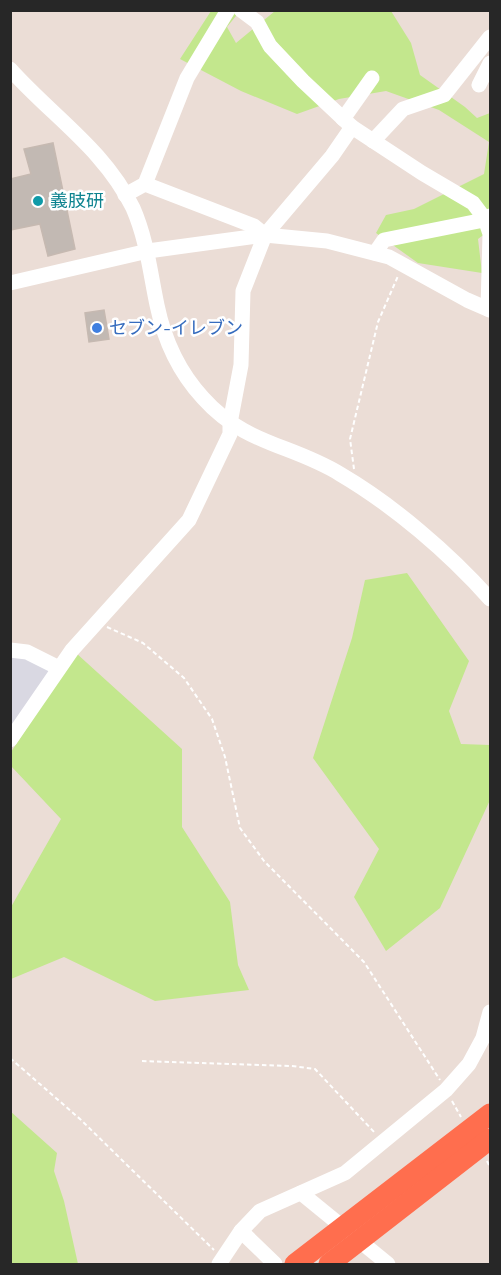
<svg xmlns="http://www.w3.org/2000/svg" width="501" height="1275" font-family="'Exo 2','Noto Sans JP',sans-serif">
  <rect width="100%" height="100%" fill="#ebddd6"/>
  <path fill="#d9d8e2" d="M11,656H22L51,671L11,730Z"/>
  <g fill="#c3e78d">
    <path d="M211,11H240L227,27L236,43L275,11H391L411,43L420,75L465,107L477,118L490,113V230L478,239L482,273L418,263L376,233L386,215L414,209L484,174L489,142L439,110L386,91L339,99L297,114L241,91L180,59Z"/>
    <path d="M407,573L469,661L449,711L461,744L490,745V800L440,908L386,951L354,897L379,849L313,758L352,638L365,580Z"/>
    <path d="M76,653L182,749V827L230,902L238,965L249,990L155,1001L64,957L11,979V907L61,819L11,766V752Z"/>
    <path d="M10,1111L57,1153L54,1171L64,1201L78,1264H11Z"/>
  </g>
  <g fill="#c2b9b3" stroke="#c6b9b1" stroke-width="1.5">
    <path d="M53,143L75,249L48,256L40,224L10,230V179L31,174L24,149Z"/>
    <path d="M104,310L109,339L89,342L85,313Z"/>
  </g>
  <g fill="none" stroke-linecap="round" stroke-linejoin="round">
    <g stroke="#fff" stroke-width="2" stroke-dasharray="4.5 3" stroke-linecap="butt">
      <path d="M354,469L350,439L378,322L398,276"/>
      <path d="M107,627L143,643L184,678L212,719L225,757L240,828L264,861L364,962L440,1080"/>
      <path d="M10,1058L80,1119L214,1250"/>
      <path d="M142,1061L292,1066L315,1069L375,1133"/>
      <path d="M452,1101L461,1117"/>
      <path d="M487,1161L490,1167"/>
    </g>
    <g stroke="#fff" stroke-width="15">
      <path d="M241,10L257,22L270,46L303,81L352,127L422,173L473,203L485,219L490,234L488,309"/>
      <path d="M10,69C53,117 104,149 133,208C147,240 150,272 157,305C164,339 179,372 203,398C245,445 291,444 340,474C393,505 449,553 490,599"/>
      <path d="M479,85L490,63"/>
      <path d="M343,119L372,78"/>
      <path d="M373,141L403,109L444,95L490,37"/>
      <path d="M145,184L254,226L265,235"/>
      <path d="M125,195L145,184L187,78L228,10"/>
      <path d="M375,253L384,240L479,221L490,216"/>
      <path d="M10,283L148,251L265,235L327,241L389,257L467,300L490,310"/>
      <path d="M10,650L27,652L59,668"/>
      <path d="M10,740L72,650L189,520L230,434V423L241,365L243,291L265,235L332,156L352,127"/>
      <path d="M301,1193L388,1264"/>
      <path d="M241,1231L275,1264"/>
      <path d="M219,1264L241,1231L260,1211L345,1173L446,1090L469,1064L483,1038L490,1012"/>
    </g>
    <g stroke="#ff6e4e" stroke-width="21">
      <path d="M295,1264L490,1114"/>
      <path d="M329,1264L490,1139"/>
    </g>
  </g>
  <circle fill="#0f9aa8" stroke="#fff" stroke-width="2" cx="38" cy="201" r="6"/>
  <circle fill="#3f7fe0" stroke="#fff" stroke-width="2" cx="97" cy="328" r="6"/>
  <g text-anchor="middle" stroke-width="5" stroke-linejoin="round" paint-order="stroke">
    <g font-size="18" fill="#0d838f" stroke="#fff" text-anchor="start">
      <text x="50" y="207">義肢研</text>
    </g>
    <g font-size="18" fill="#366cbe" stroke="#fff" text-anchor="start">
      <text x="109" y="334">セブン-イレブン</text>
    </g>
  </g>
  <rect width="501" height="1275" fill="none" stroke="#272727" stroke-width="24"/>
</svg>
